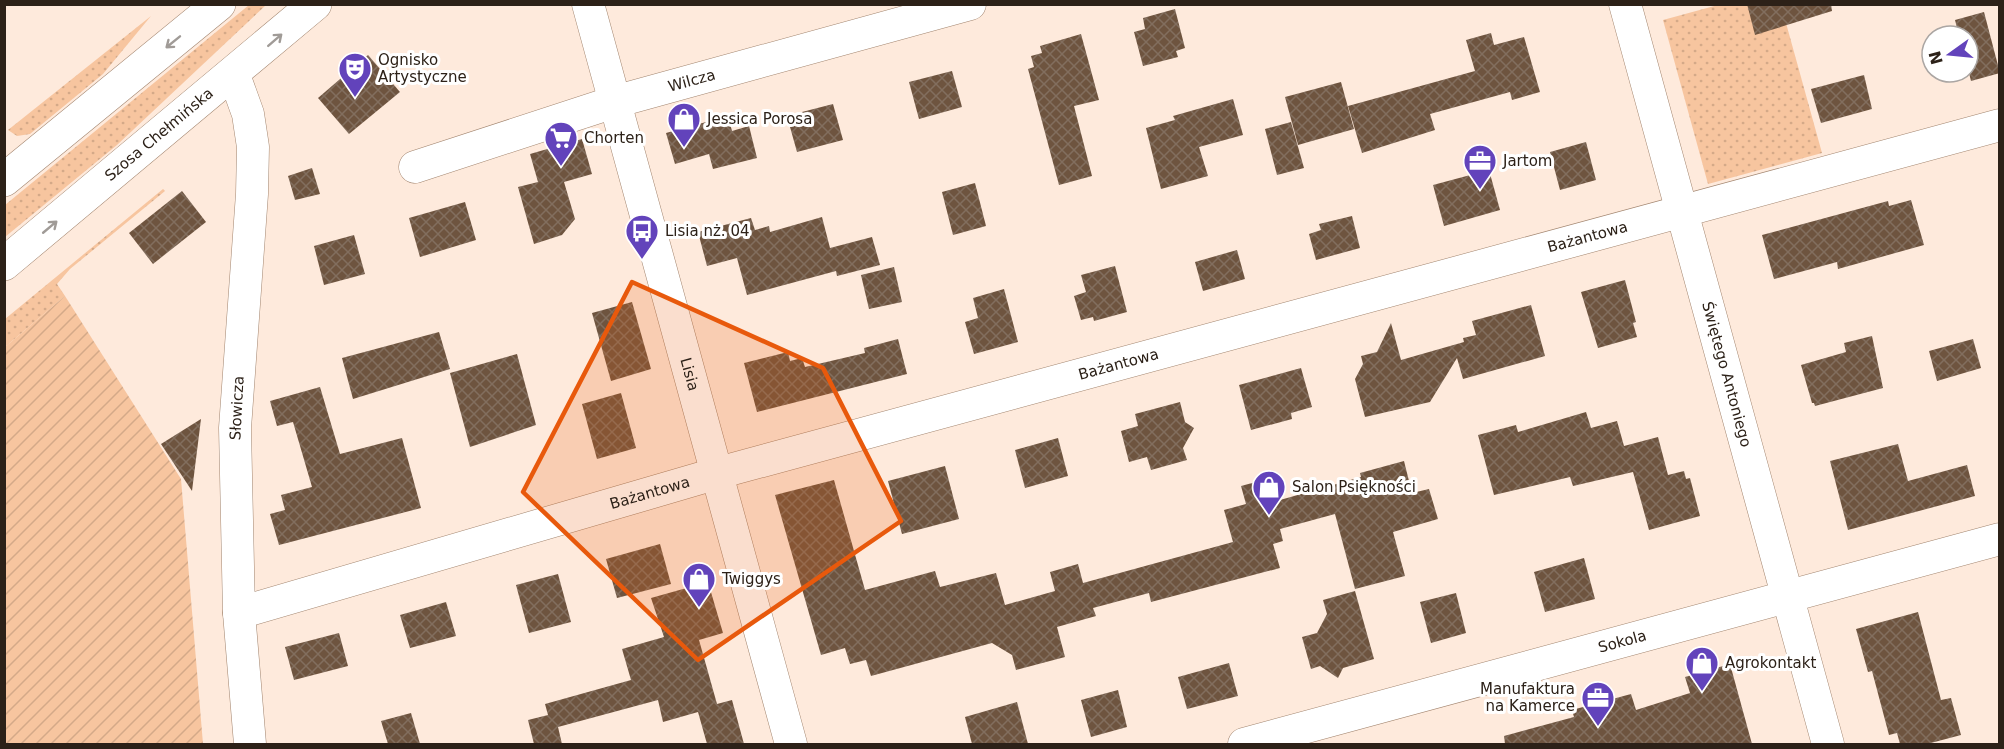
<svg xmlns="http://www.w3.org/2000/svg" width="2004" height="749" font-family="'DejaVu Sans',sans-serif">
  <defs>
    <pattern id="grass-dots" width="8" height="8" patternUnits="userSpaceOnUse" patternTransform="scale(1.5)"><rect width="8" height="8" fill="#f7c59f"/><path d="M2 2h.1M6 6h.1" fill="none" stroke="#d4a988" stroke-width="1.8" stroke-linecap="round"/></pattern>
    <pattern id="garden-furrows" width="10" height="10" patternUnits="userSpaceOnUse" patternTransform="scale(1.5)"><rect width="10" height="10" fill="#f7c59f"/><path d="M-1 1l2-2M0 10L10 0M9 11l2-2" fill="none" stroke="#d4a988"/></pattern>
    <pattern id="building-cross-hatch" width="8" height="8" patternUnits="userSpaceOnUse" patternTransform="scale(1.5)"><rect width="8" height="8" fill="#6e543f"/><path d="M0 0l8 8M0 8l8-8" fill="none" stroke="#826e5e"/></pattern>
  </defs>
  <rect width="100%" height="100%" fill="#feeadc"/>
  <g fill="url(#grass-dots)">
    <path d="M249,5H266L117,145L5,237V205Z"/>
    <path d="M1718,5H1781L1822,153L1708,184L1663,20Z"/>
    <path d="M151,16L103,74L30,134L17,136L8,130Z"/>
    <path d="M163,189L165,191L70,269L57,284L65,296L5,347V319Z"/>
  </g>
  <path fill="url(#garden-furrows)" d="M65,296L181,479L203,744H5V347Z"/>
  <g fill="url(#building-cross-hatch)">
    <path d="M1747,4H1831L1832,11L1755,35Z"/>
    <path d="M1175,9L1185,48L1176,51L1178,57L1143,66L1134,32L1145,29L1143,18Z"/>
    <path d="M1984,12L2000,73L1971,81L1968,69V36H1959L1955,20Z"/>
    <path d="M1491,33L1494,45L1524,37L1540,92L1512,100L1510,92L1430,114L1435,130L1362,153L1348,106L1475,71L1466,40Z"/>
    <path d="M1081,34L1099,100L1074,106L1092,176L1059,185L1028,69L1034,67L1031,56L1042,53L1040,46Z"/>
    <path d="M368,55L400,92L349,134L318,98Z"/>
    <path d="M952,71L962,107L919,119L909,82Z"/>
    <path d="M1864,75L1872,109L1821,123L1811,89Z"/>
    <path d="M1341,82L1354,129L1298,145L1285,97Z"/>
    <path d="M1233,99L1243,135L1199,147L1208,176L1161,189L1146,128L1175,120L1173,116Z"/>
    <path d="M833,104L843,140L797,152L790,127L805,122L802,112Z"/>
    <path d="M728,116L732,131L749,126L757,158L713,169L709,154L675,164L666,133Z"/>
    <path d="M1291,122L1304,168L1277,175L1265,129Z"/>
    <path d="M582,139L592,174L564,182L575,219L562,235L534,244L518,187L538,182L530,154Z"/>
    <path d="M1586,142L1596,180L1560,190L1550,152Z"/>
    <path d="M312,168L320,194L295,200L288,176Z"/>
    <path d="M1489,170L1500,210L1444,226L1433,185Z"/>
    <path d="M975,183L986,226L953,235L942,192Z"/>
    <path d="M182,191L206,222L153,264L129,233Z"/>
    <path d="M1911,200L1924,245L1838,269L1837,262L1774,279L1762,235L1888,201L1889,206Z"/>
    <path d="M465,202L476,240L420,257L409,218Z"/>
    <path d="M1352,216L1360,248L1316,260L1309,234L1321,230L1319,224Z"/>
    <path d="M822,217L830,248L872,237L880,265L837,276L836,271L747,295L737,258L707,266L698,232L751,218L755,230L769,226L770,232Z"/>
    <path d="M354,235L365,274L324,285L314,246Z"/>
    <path d="M1237,250L1245,279L1203,291L1195,262Z"/>
    <path d="M1115,266L1127,312L1094,321L1093,317L1081,320L1074,296L1086,292L1081,275Z"/>
    <path d="M894,267L902,302L869,309L861,275Z"/>
    <path d="M1625,280L1636,322L1633,323L1637,337L1598,348L1581,292Z"/>
    <path d="M1004,289L1018,342L974,354L965,322L978,318L973,298Z"/>
    <path d="M632,302L651,369L611,381L592,313Z"/>
    <path d="M1531,305L1545,356L1463,379L1457,358L1430,402L1365,417L1355,379L1363,364L1361,356L1377,352L1391,323L1401,360L1464,342L1463,338L1476,335L1472,321Z"/>
    <path d="M439,332L450,369L353,399L342,358Z"/>
    <path d="M1872,336L1883,388L1815,406L1814,403H1812L1801,365L1846,352L1844,343Z"/>
    <path d="M898,339L907,374L757,412L744,363L788,352L790,361L802,358L805,367L865,353L864,348Z"/>
    <path d="M1973,339L1981,368L1937,381L1929,351Z"/>
    <path d="M517,354L536,425L470,447L450,373Z"/>
    <path d="M1301,368L1312,407L1291,413L1292,419L1251,430L1239,385Z"/>
    <path d="M320,387L340,454L402,438L421,508L279,545L270,514L285,510L281,495L312,487L293,422L277,426L270,401Z"/>
    <path d="M621,393L636,448L597,459L582,404Z"/>
    <path d="M1180,402L1185,422L1194,428L1183,448L1187,460L1151,470L1147,457L1129,462L1121,431L1138,426L1135,414Z"/>
    <path d="M1586,412L1591,428L1617,421L1624,446L1658,437L1668,475L1684,471L1686,479L1690,478L1700,516L1649,530L1633,472L1573,486L1570,477L1494,495L1478,435L1516,425L1518,432Z"/>
    <path d="M201,419L192,491L161,444Z"/>
    <path d="M1058,438L1068,476L1025,488L1015,450Z"/>
    <path d="M1898,444L1908,481L1967,465L1975,496L1848,530L1830,461Z"/>
    <path d="M1404,461L1412,493L1429,489L1438,519L1393,532L1405,576L1355,589L1335,514L1280,529L1283,541L1273,544L1280,568L1151,602L1149,593L1093,608L1096,616L1057,627L1065,657L1016,670L1012,655L992,643L871,676L866,660L850,664L845,648L821,655L775,495L834,480L865,590L935,571L940,587L996,573L1005,605L1055,591L1050,572L1078,564L1083,583L1233,542L1224,510L1246,504L1241,486L1267,479L1273,502L1361,477L1360,473Z"/>
    <path d="M945,466L959,519L902,534L888,481Z"/>
    <path d="M660,544L671,584L617,598L606,559Z"/>
    <path d="M1584,558L1595,599L1545,612L1534,572Z"/>
    <path d="M558,574L571,622L529,633L516,585Z"/>
    <path d="M708,582L723,633L699,640L717,704L732,700L744,744H707L698,712L663,722L658,700L558,727L562,744H534L528,720L548,715L545,704L631,680L622,649L664,637L651,598Z"/>
    <path d="M1355,591L1374,659L1343,668L1338,678L1320,666L1311,669L1302,637L1317,633L1327,614L1323,600Z"/>
    <path d="M1456,593L1466,633L1431,643L1420,602Z"/>
    <path d="M446,602L456,636L410,648L400,615Z"/>
    <path d="M1918,612L1941,700L1951,698L1961,735L1927,744H1900L1897,733L1889,735L1872,671L1868,672L1856,629Z"/>
    <path d="M339,633L348,666L294,680L285,647Z"/>
    <path d="M1229,663L1238,696L1187,709L1178,677Z"/>
    <path d="M1730,664L1752,744H1505L1504,736L1574,717L1572,710L1631,694L1636,710L1690,693L1685,677Z"/>
    <path d="M1118,690L1127,727L1091,737L1081,700Z"/>
    <path d="M1017,702L1028,744H972L965,717Z"/>
    <path d="M411,713L420,744H388L381,721Z"/>
  </g>
  <g fill="none" stroke-linecap="round" stroke-linejoin="round">
    <defs>
      <g id="minor">
        <path id="s1" d="M588,4L791,744"/>
        <path id="s2" d="M1625,4L1828,744"/>
        <path d="M234,75L248,114L253,147L252,194L235,428L239,613L250,744"/>
        <path id="s3" d="M415,167L614,102L970,4"/>
        <path id="s4" d="M239,613L718,473L2000,125"/>
        <path id="s5" d="M1244,744L2000,539"/>
      </g>
      <g id="major">
        <path d="M4,180L219,4"/>
        <path id="s6" d="M4,264L315,4"/>
      </g>
    </defs>
    <use href="#minor" stroke="#a2856f" stroke-width="33"/>
    <use href="#major" stroke="#a2856f" stroke-width="34"/>
    <use href="#minor" stroke="#fff" stroke-width="32"/>
    <use href="#major" stroke="#fff" stroke-width="33"/>
  </g>
  <defs><path id="oneway-shaft" d="M-6 0H5M1.5-3L5.5 0L1.5 3" fill="none" stroke-width="1.6" stroke-linecap="round" stroke-linejoin="round" transform="scale(1.5)"/></defs>
  <g stroke="#a09b97">
    <use href="#oneway-shaft" transform="translate(275 40) rotate(-41)"/>
    <use href="#oneway-shaft" transform="translate(173 42) rotate(141)"/>
    <use href="#oneway-shaft" transform="translate(50 227) rotate(-40)"/>
  </g>
  <path fill="#e8590c" fill-opacity="0.2" stroke="#e8590c" stroke-width="4.5" stroke-linejoin="round" d="M632,282L823,368L901,521L698,660L523,492Z"/>
  <defs>
    <symbol id="theatre-pin" viewBox="-11 -11 22 30"><path d="M0 17L-7.5 6A9.5 9.5 0 1 1 7.5 6Z" fill="#6243bb" stroke="#fff"/><path d="M-5-5.5Q0-4 5-5.5V0Q5 5 0 6Q-5 5-5 0ZM-3.3-2.5H-1v1.5H-3.3ZM1-2.5H3.3v1.5H1ZM-2.8 1Q0 5.5 2.8 1Z" fill="#fff"/></symbol>
    <symbol id="shop-pin" viewBox="-11 -11 22 30"><path d="M0 17L-7.5 6A9.5 9.5 0 1 1 7.5 6Z" fill="#6243bb" stroke="#fff"/><path d="M-5-2.5h2.3a2.7 3.5 0 0 1 5.4 0H5L5.5 6h-11ZM-1.5-2.5h3a1.5 2.3 0 0 0-3 0Z" fill="#fff"/></symbol>
    <symbol id="supermarket-pin" viewBox="-11 -11 22 30"><path d="M0 17L-7.5 6A9.5 9.5 0 1 1 7.5 6Z" fill="#6243bb" stroke="#fff"/><path d="M-6-5.5h2.5l.6 2H6L4.5 2H-2.5L-4.4-4H-6ZM-1.5 3.2a1.3 1.3 0 1 0 .1 0ZM3 3.2a1.3 1.3 0 1 0 .1 0Z" fill="#fff"/></symbol>
    <symbol id="office-pin" viewBox="-11 -11 22 30"><path d="M0 17L-7.5 6A9.5 9.5 0 1 1 7.5 6Z" fill="#6243bb" stroke="#fff"/><path d="M-6-3h4V-5.5h4V-3h4V5H-6ZM-1-4.5V-3h2v-1.5ZM-6 0V1H6V0Z" fill="#fff"/></symbol>
    <symbol id="bus-pin" viewBox="-11 -11 22 30"><path d="M0 17L-7.5 6A9.5 9.5 0 1 1 7.5 6Z" fill="#6243bb" stroke="#fff"/><path d="M-5-6H5V4H4V6H2V4H-2V6H-4V4H-5ZM-3.5-4V0h7V-4ZM-3.5 1.2v1.5H-2V1.2ZM2 1.2v1.5H3.5V1.2Z" fill="#fff"/></symbol>
  </defs>
  <g fill-rule="evenodd">
    <use href="#theatre-pin" x="336" y="50" width="38" height="52"/>
    <use href="#shop-pin" x="665" y="100" width="38" height="52"/>
    <use href="#supermarket-pin" x="542" y="119" width="38" height="52"/>
    <use href="#office-pin" x="1461" y="142" width="38" height="52"/>
    <use href="#bus-pin" x="623" y="212" width="38" height="52"/>
    <use href="#shop-pin" x="1250" y="468" width="38" height="52"/>
    <use href="#shop-pin" x="680" y="560" width="38" height="52"/>
    <use href="#shop-pin" x="1683" y="644" width="38" height="52"/>
    <use href="#office-pin" x="1579" y="679" width="38" height="52"/>
  </g>
  <g text-anchor="middle" stroke-width="6" stroke-linejoin="round" paint-order="stroke">
    <g font-size="15" fill="#2c2118" stroke="#fff" text-anchor="start">
      <text x="378" y="65">Ognisko<tspan x="378" dy="17">Artystyczne</tspan></text>
      <text x="707" y="124">Jessica Porosa</text>
      <text x="584" y="143">Chorten</text>
      <text x="1503" y="166">Jartom</text>
      <text x="665" y="236">Lisia nż. 04</text>
      <text x="1292" y="492">Salon Psiękności</text>
      <text x="722" y="584">Twiggys</text>
      <text x="1725" y="668">Agrokontakt</text>
      <text x="1575" y="694" text-anchor="end">Manufaktura<tspan x="1575" dy="17">na Kamerce</tspan></text>
    </g>
    <g font-size="15" fill="#2c2118" stroke="#fff">
      <text dy="5" stroke="none"><textPath href="#s3" startOffset="290">Wilcza</textPath></text>
      <text dy="5" stroke="none"><textPath href="#s6" startOffset="202">Szosa Chełmińska</textPath></text>
      <text dy="5" stroke="none"><textPath href="#s4" startOffset="1400">Bażantowa</textPath></text>
      <text dy="5" stroke="none"><textPath href="#s4" startOffset="914">Bażantowa</textPath></text>
      <text dy="5" stroke="none"><textPath href="#s1" startOffset="384">Lisia</textPath></text>
      <text dy="5" stroke="none"><textPath href="#s2" startOffset="384">Świętego Antoniego</textPath></text>
      <text transform="translate(237 408) rotate(-87)" y="5">Słowicza</text>
      <text dy="5" stroke="none"><textPath href="#s4" startOffset="428">Bażantowa</textPath></text>
      <text dy="5" stroke="none"><textPath href="#s5" startOffset="392">Sokola</textPath></text>
    </g>
  </g>
  <rect width="2004" height="749" fill="none" stroke="#2c2118" stroke-width="12"/>
  <g transform="translate(1950 54) rotate(255)"><circle r="28" fill="#ffffff" stroke="#aba6a3" stroke-width="1.5"/>
  <path d="M0-4.5L10 22L0 15L-10 22Z" fill="#6243bb"/>
  <text y="-9" font-size="16" font-weight="bold" text-anchor="middle" fill="#2c2118">N</text>
  </g>
</svg>
